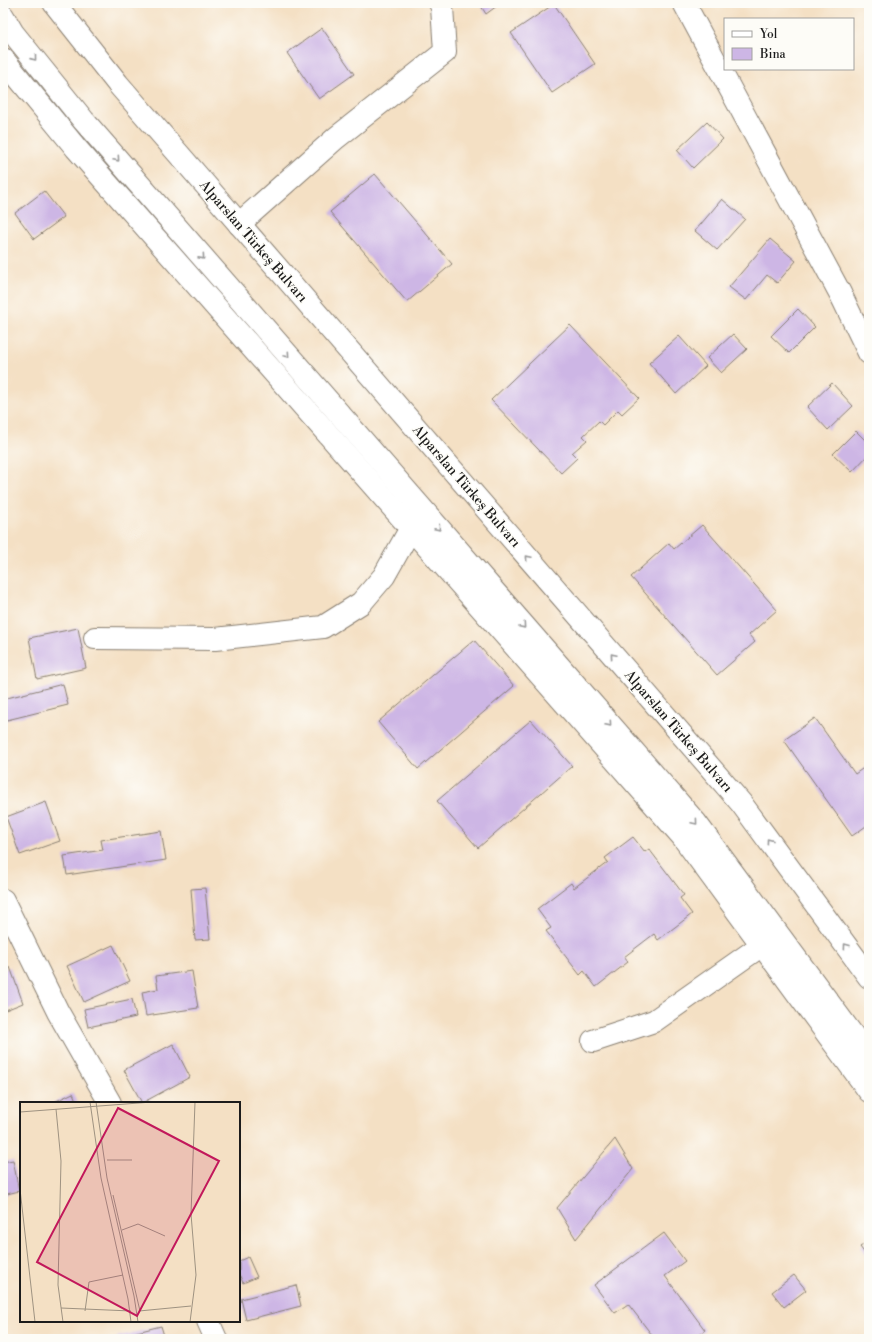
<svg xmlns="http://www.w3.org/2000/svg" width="872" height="1342" font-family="'Libre Bodoni',serif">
  <rect width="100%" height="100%" fill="#fdfcf7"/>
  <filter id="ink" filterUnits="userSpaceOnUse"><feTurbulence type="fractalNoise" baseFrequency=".025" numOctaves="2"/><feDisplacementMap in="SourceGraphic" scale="8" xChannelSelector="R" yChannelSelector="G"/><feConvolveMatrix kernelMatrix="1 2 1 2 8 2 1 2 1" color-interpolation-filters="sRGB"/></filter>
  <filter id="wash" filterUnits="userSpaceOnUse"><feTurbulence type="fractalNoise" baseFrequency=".012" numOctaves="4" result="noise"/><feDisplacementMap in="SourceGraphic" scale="16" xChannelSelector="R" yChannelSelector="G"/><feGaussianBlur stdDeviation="0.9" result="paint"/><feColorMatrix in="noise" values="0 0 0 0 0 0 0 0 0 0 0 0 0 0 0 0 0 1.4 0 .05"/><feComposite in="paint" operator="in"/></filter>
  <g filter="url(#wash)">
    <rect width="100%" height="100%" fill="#f4e0c4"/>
    <g id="blocks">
      <g fill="#cdb6e5">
        <path d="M479,3H501L486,14Z"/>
        <path d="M554,4L595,64L552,93L511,33Z"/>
        <path d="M322,28L354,74L319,99L287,53Z"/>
        <path d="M707,122L723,139L693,168L677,150Z"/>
        <path d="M375,174L452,264L407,302L330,212Z"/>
        <path d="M44,191L64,217L34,239L15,213Z"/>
        <path d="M722,199L745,219L717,250L695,231Z"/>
        <path d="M770,239L796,261L777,283L767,275L746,300L729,287Z"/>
        <path d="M798,309L815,327L789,353L771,336Z"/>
        <path d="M570,325L639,398L622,414L618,410L603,425L599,421L583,436L587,440L572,453L577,458L561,473L491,400Z"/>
        <path d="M733,334L747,349L721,373L707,358Z"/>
        <path d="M679,336L706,366L676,394L649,363Z"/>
        <path d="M832,383L853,406L828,430L807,407Z"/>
        <path d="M856,431L869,444V454L852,472L833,454Z"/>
        <path d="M702,525L777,610L749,635L755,642L717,675L631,577L669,543L674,549Z"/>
        <path d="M78,628L86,668L37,679L29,638Z"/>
        <path d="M474,640L514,686L418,769L378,722Z"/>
        <path d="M63,684L68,705L3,721V699Z"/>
        <path d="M815,718L855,774L869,764V824L852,836L784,740Z"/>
        <path d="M531,720L572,766L478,848L437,801Z"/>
        <path d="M46,802L60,841L20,855L6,817Z"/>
        <path d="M161,831L166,860L67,875L64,856L103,850L101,840Z"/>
        <path d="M633,837L645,852L649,849L684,895L680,898L692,914L658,940L654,934L624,957L628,962L596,987L584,971L580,975L546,931L551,928L537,909L571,883L574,888L608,862L605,858Z"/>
        <path d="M205,888L210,939L195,940L191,889Z"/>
        <path d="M113,945L130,981L84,1002L67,966Z"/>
        <path d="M10,967L23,1003L3,1011V970Z"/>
        <path d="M192,971L198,1008L146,1016L142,992L158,989L156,976Z"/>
        <path d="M132,999L136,1017L88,1027L84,1009Z"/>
        <path d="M173,1044L190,1077L142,1103L124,1070Z"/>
        <path d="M73,1093L77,1103H52Z"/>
        <path d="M4,1112L6,1128H3V1113Z"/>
        <path d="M615,1139L633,1169L576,1239L557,1208Z"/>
        <path d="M13,1160L19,1191L3,1195V1162Z"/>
        <path d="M664,1233L685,1261L665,1276L705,1330L693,1339H655L628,1304L615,1313L594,1285Z"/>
        <path d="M869,1241V1259L860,1247Z"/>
        <path d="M248,1257L257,1277L243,1283L239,1274V1261Z"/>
        <path d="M794,1275L806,1290L784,1307L772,1292Z"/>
        <path d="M296,1285L301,1306L246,1320L241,1299Z"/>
        <path d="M161,1326L165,1339H117V1337Z"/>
      </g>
    </g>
  </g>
  <g filter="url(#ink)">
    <use href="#blocks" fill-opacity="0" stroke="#887e70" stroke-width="1"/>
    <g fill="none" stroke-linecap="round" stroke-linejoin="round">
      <defs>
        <g id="minor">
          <path d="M684,3L840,293L869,353"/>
          <path d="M3,59L76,148L682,836L869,1091"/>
          <path d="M239,224L336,138L445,52L442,7L440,3"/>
          <path d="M95,638L215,639L323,627L361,603L384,576L411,528"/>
          <path d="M3,900L58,1012L110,1103"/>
          <path d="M593,1041L654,1021L762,945"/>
          <path d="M208,1321L216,1339"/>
        </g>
        <g id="major">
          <path d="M54,3L118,84L741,803L869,977"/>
          <path d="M3,16L13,33L84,121L696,823L869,1057"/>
        </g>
      </defs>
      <use href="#minor" stroke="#887e70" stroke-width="24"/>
      <use href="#major" stroke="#887e70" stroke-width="24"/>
      <use href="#minor" stroke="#fff" stroke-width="22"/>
      <use href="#major" stroke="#fff" stroke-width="22"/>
    </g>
    <defs><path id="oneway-chevron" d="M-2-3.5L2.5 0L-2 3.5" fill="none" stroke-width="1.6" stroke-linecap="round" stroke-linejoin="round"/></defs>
    <g stroke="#999">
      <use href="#oneway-chevron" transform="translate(34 58) rotate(51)"/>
      <use href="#oneway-chevron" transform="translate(117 159) rotate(49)"/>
      <use href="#oneway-chevron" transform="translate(202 257) rotate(49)"/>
      <use href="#oneway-chevron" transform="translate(287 355) rotate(49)"/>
      <use href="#oneway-chevron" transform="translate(438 528) rotate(49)"/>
      <use href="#oneway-chevron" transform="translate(528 558) rotate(-131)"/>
      <use href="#oneway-chevron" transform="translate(523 626) rotate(49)"/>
      <use href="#oneway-chevron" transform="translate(613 656) rotate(-131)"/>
      <use href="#oneway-chevron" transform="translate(609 724) rotate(49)"/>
      <use href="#oneway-chevron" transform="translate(695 822) rotate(50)"/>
      <use href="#oneway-chevron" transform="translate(769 841) rotate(-126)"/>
      <use href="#oneway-chevron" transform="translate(846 946) rotate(-126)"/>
    </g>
  </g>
  <g text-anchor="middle" stroke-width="3" stroke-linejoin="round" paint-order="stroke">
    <g font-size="14" fill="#1c1c1c" stroke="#fdfcf7">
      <text transform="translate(254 241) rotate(49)" y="5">Alparslan Türkeş Bulvarı</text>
      <text transform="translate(467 486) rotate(49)" y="5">Alparslan Türkeş Bulvarı</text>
      <text transform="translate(679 731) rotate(49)" y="5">Alparslan Türkeş Bulvarı</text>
    </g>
  </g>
  <g transform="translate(20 1102)">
    <rect width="220" height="220" fill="#f4e0c4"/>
    <path fill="none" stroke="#9e9281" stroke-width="1" d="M70,0L81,76L108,197L111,220M76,0L87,76L114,194L118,220M36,7L41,59L38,183L43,220M0,10L132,0M87,58H112M0,87L15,220M93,93L120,209M102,128L118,122L145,134M41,206L111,209M65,209L69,180L103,173M119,209L171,204M170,220L176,173L171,112L175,0"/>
    <path fill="#c2185b" fill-opacity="0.15" stroke="#c2185b" stroke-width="2" d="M98,6L199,59L117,214L17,160Z"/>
    <rect width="220" height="220" fill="none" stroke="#1c1c1c" stroke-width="2"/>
  </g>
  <rect width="872" height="1342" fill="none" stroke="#fdfcf7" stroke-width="16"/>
  <rect x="724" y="18" width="130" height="52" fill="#fdfcf7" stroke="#a3a29f"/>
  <rect x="732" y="31" width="20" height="6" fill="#ffffff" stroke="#a3a29f"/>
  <text x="760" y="38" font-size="12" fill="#1c1c1c">Yol</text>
  <rect x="732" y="48" width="20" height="12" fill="#cdb6e5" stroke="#a3a29f"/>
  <text x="760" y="58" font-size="12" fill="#1c1c1c">Bina</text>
</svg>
